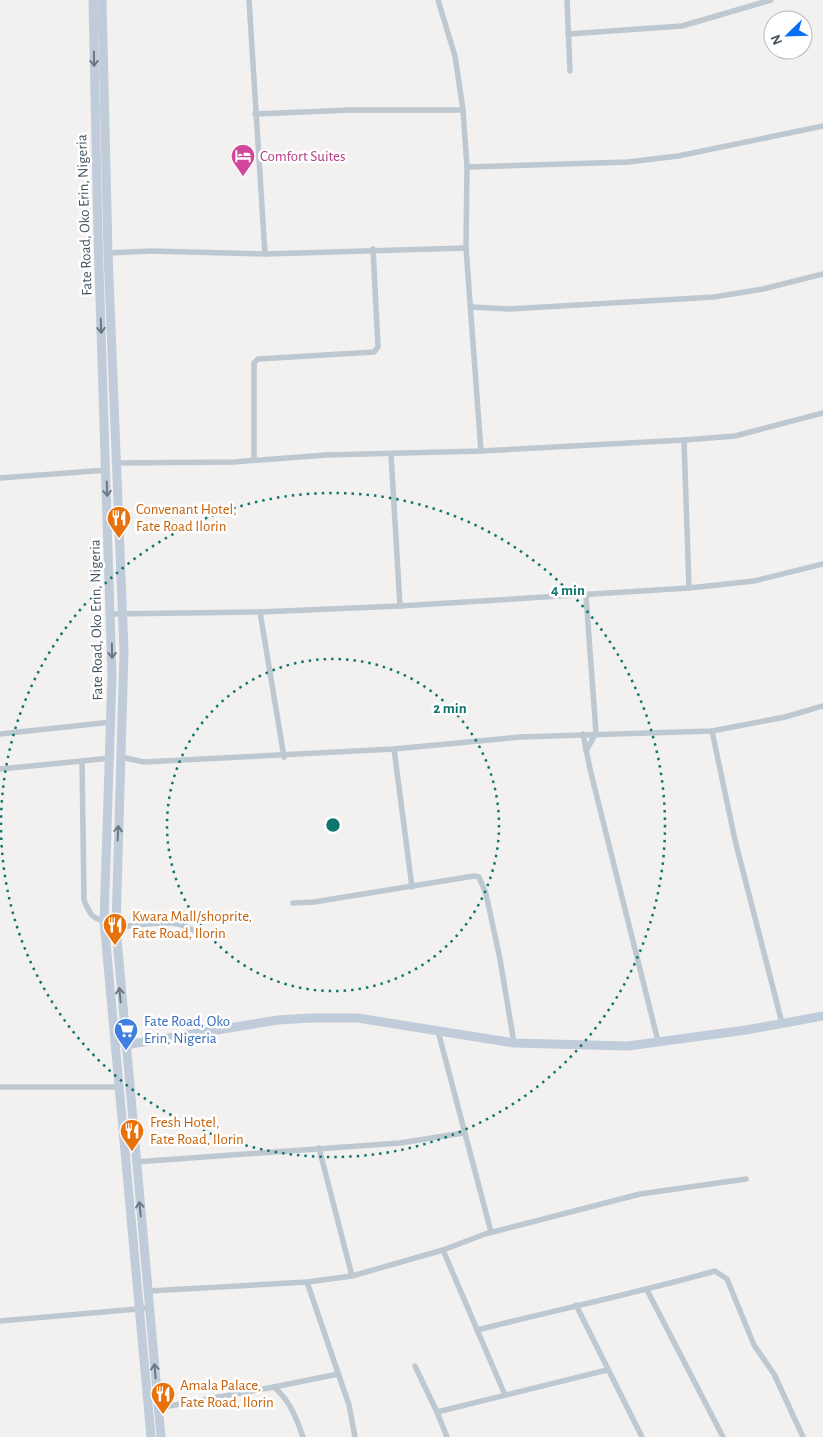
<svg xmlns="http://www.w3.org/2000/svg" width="823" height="1437" font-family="'Alegreya Sans',sans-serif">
  <rect width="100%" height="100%" fill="#f3f0f0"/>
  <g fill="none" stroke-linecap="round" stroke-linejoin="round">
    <g stroke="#bdc8d1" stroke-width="5.5">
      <path d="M249,0L265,254"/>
      <path d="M438,0L455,56L463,110L467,167L466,248L481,451"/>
      <path d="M567,0L570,71"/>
      <path d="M568,34L682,26L771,0"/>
      <path d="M255,114L350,110H463"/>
      <path d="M467,167L628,162L678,156L823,126"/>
      <path d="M108,253L151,251L265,254L466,248"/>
      <path d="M471,307L509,309L714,297L763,289L823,274"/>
      <path d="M684,440L689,588"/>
      <path d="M391,454L400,606"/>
      <path d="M254,459V363L258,359L374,352L378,347L373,249"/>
      <path d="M116,463L234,462L326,455L481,451L684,440L735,436L823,413"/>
      <path d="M0,478L107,470"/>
      <path d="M586,596L596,733L586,751"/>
      <path d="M260,612L284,757"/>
      <path d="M111,614L260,612L400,606L689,588L754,581L823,564"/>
      <path d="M712,731L735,840L782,1023"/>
      <path d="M0,734L112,722"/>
      <path d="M583,734L590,769L658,1041"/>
      <path d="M394,749L412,887"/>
      <path d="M121,757L144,762L394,749L520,737L712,731L785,717L823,706"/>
      <path d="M0,769L82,761"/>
      <path d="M293,903L314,902L474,876L479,877L486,894L500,959L514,1043"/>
      <path d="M104,921C91,918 89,912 84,900L82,761L110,758"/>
      <path d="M116,927C141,926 179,915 198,934"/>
      <path d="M438,1031L491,1232"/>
      <path d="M0,1087H118"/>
      <path d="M319,1148L352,1276"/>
      <path d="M135,1162L400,1143L463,1133"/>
      <path d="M443,1250L505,1395"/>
      <path d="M307,1282L349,1405L355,1437"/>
      <path d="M647,1290L723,1437"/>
      <path d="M148,1291L307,1282L352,1276L443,1250L485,1234L640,1194L746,1179"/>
      <path d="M576,1305L642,1437"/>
      <path d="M0,1321L149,1308"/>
      <path d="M477,1330C557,1310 636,1293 715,1271L727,1279L754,1345L774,1374L803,1437"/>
      <path d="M415,1366L437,1412"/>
      <path d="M274,1387L338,1374"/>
      <path d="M158,1408L274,1387C290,1401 296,1417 303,1437"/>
      <path d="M447,1437L437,1412L607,1370"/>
    </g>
    <g stroke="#c0ccd9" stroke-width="9">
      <path d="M93,0L98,236L112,676L104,921L151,1437"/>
      <path d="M102,0L108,253L124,651L116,927L161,1437"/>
      <path d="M125,1045L278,1020L312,1018H358L514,1043L628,1046L746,1030L823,1016"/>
    </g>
  </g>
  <defs><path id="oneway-shaft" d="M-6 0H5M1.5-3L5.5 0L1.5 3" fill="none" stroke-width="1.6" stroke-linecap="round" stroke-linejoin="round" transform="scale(1.25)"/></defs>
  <g stroke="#6b7884">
    <use href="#oneway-shaft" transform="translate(94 59) rotate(89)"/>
    <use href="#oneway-shaft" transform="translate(101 326) rotate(88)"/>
    <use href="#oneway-shaft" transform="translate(107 489) rotate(88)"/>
    <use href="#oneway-shaft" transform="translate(112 651) rotate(89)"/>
    <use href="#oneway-shaft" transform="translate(118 833) rotate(-87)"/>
    <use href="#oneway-shaft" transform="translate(120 995) rotate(-95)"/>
    <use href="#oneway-shaft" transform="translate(140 1209) rotate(-96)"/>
    <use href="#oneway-shaft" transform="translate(155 1371) rotate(-95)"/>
  </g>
  <g fill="none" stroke="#0f766e" stroke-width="2.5" stroke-dasharray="2.5 5">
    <circle cx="333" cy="825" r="166"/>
    <circle cx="333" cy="825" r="332"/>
  </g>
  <defs>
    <symbol id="hotel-pin" viewBox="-11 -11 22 30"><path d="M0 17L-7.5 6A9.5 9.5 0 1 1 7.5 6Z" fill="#d1479c" stroke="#fff"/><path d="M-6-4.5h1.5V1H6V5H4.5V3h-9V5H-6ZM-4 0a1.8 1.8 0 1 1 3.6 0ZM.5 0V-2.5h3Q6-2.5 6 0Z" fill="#fff"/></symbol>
    <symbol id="restaurant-pin" viewBox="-11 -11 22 30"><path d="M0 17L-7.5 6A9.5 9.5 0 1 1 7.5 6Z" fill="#e8710a" stroke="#fff"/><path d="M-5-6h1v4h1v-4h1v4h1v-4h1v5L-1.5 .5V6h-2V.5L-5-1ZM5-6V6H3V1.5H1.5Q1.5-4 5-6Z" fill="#fff"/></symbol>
    <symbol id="supermarket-pin" viewBox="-11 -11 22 30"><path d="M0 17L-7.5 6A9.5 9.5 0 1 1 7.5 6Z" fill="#3f7fe0" stroke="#fff"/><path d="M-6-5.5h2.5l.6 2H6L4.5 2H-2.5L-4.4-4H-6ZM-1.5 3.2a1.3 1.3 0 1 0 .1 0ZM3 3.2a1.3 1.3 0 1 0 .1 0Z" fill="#fff"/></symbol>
  </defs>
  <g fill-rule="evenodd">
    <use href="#hotel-pin" x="229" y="142" width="28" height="38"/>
    <use href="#restaurant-pin" x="105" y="504" width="28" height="38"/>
    <use href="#restaurant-pin" x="101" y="911" width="28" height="38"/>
    <use href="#supermarket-pin" x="112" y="1016" width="28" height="38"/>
    <use href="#restaurant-pin" x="118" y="1117" width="28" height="38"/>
    <use href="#restaurant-pin" x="149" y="1380" width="28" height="38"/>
  </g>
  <g text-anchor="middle" stroke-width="5" stroke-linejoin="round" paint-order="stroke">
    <g font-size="15" fill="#b23c85" stroke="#fff" text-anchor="start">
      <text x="260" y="161">Comfort Suites</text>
    </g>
    <g font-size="15" fill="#465460" stroke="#fff">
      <text transform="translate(84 215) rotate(-92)" y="5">Fate Road, Oko Erin, Nigeria</text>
      <text transform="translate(96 620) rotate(-91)" y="5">Fate Road, Oko Erin, Nigeria</text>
    </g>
    <g font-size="15" fill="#c56008" stroke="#fff" text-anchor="start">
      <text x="136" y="514">Convenant Hotel,<tspan x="136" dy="17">Fate Road Ilorin</tspan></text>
      <text x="132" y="921">Kwara Mall/shoprite,<tspan x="132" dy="17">Fate Road, Ilorin</tspan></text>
      <text x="150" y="1127">Fresh Hotel,<tspan x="150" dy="17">Fate Road, Ilorin</tspan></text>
      <text x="180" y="1390">Amala Palace,<tspan x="180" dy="17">Fate Road, Ilorin</tspan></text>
    </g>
    <g font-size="15" fill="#366cbe" stroke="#fff" text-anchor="start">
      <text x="144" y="1026">Fate Road, Oko<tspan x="144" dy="17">Erin, Nigeria</tspan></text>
    </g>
  </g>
  <circle cx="333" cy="825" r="8" fill="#0f766e" stroke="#fff" stroke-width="2.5"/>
  <g font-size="15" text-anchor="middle" font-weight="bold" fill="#0f766e" stroke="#fff" stroke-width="5" stroke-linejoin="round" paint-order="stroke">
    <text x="568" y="595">4 min</text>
    <text x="450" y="713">2 min</text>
  </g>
  <g transform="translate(788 35) rotate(247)"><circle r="24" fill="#ffffff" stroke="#b5bbbf"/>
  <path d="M0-4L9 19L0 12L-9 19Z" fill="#096ef5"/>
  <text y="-8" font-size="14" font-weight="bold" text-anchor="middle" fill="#465460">N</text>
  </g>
</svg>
